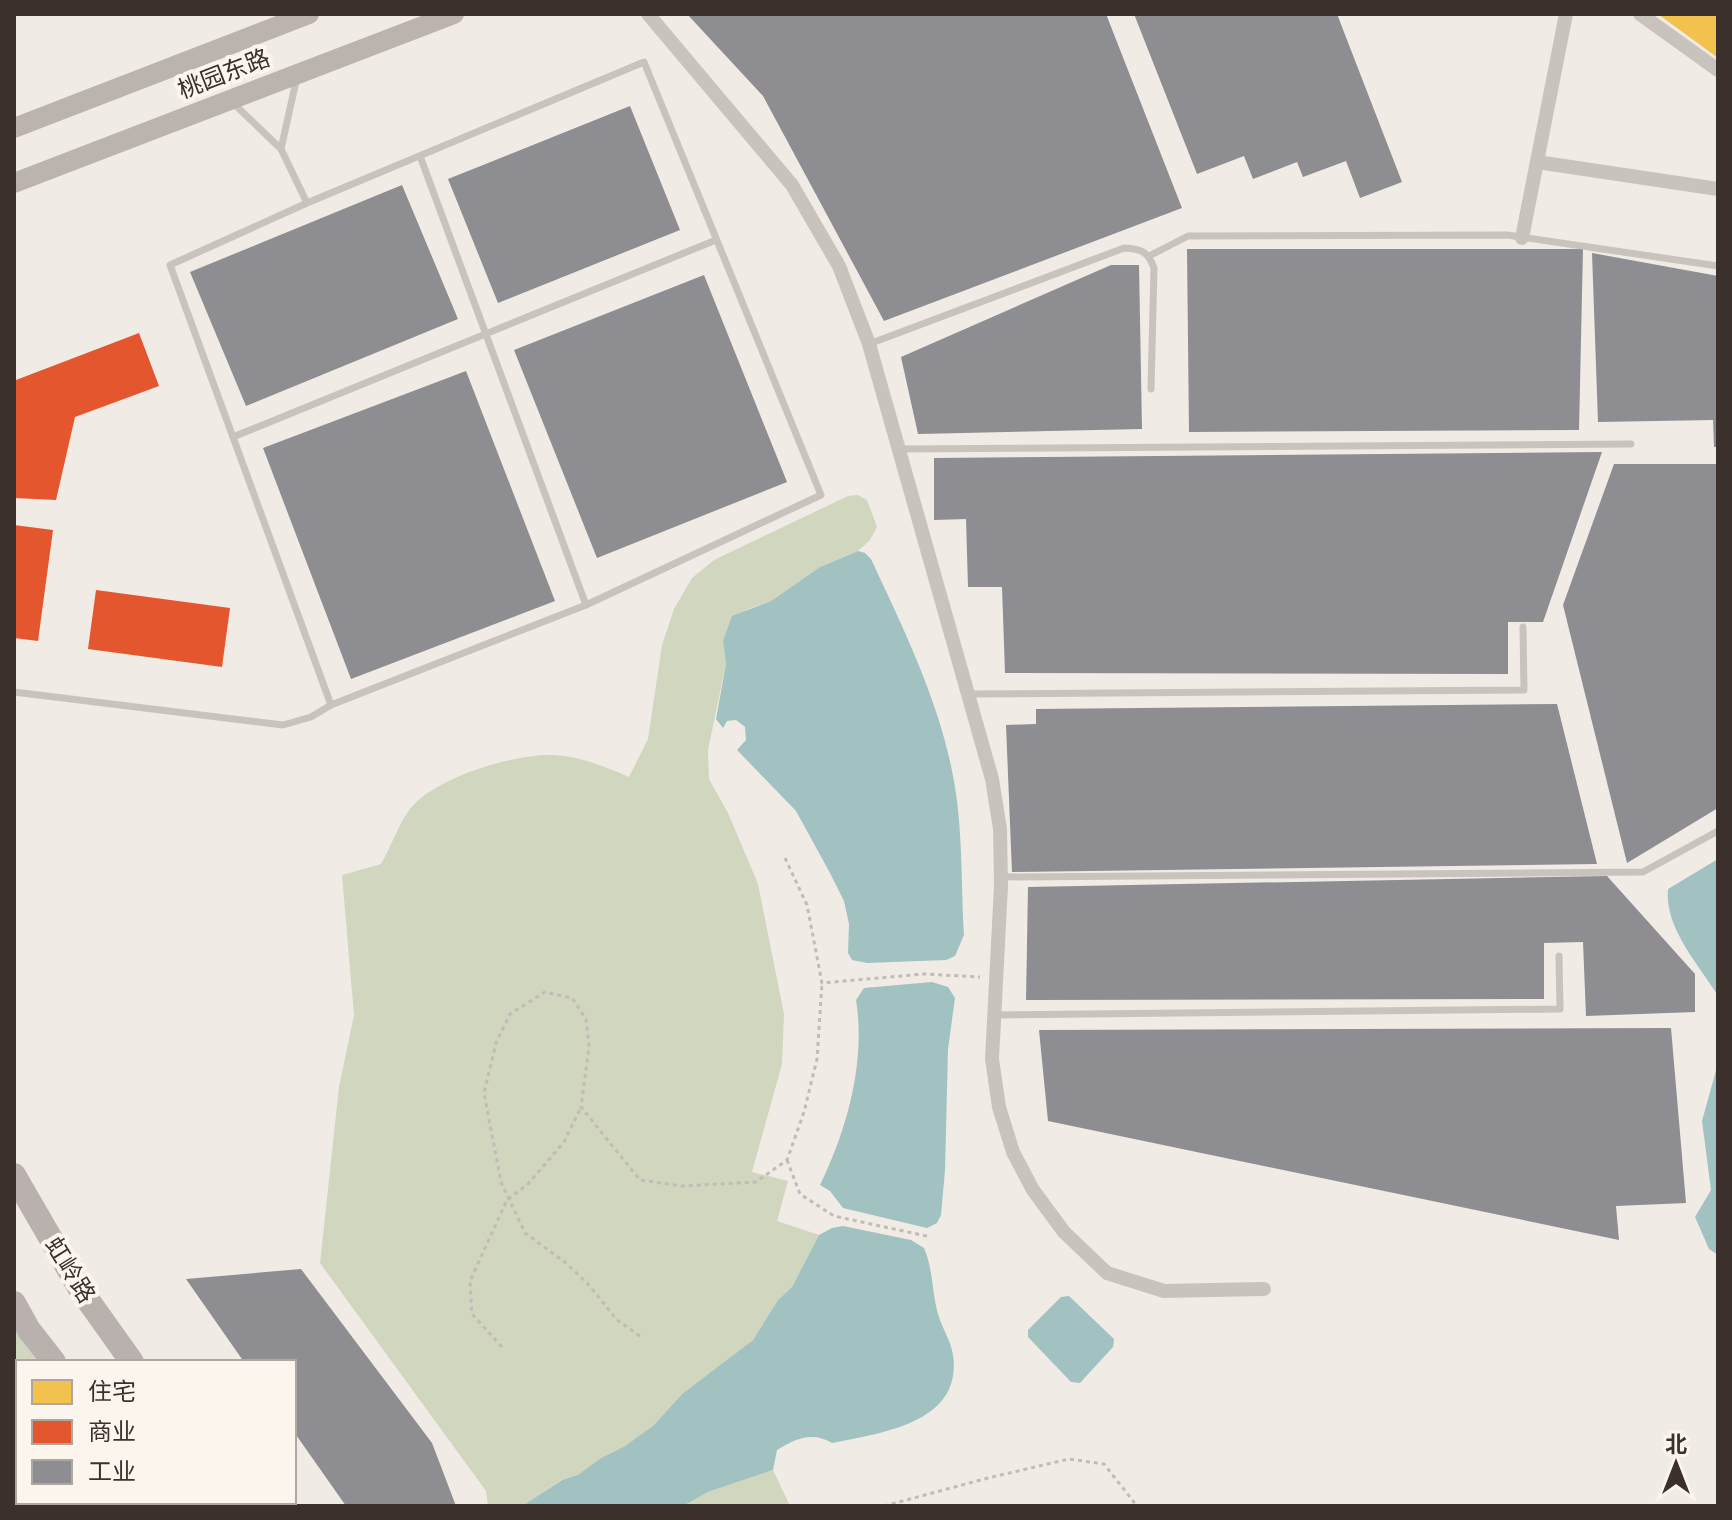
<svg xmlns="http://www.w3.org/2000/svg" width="1732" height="1520" font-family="Manrope,'Noto Sans SC',sans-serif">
  <rect width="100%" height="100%" fill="#f0ebe5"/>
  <g fill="#d1d6bf">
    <path d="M858,495L867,500L877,527L870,540L858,551L820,567L771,601L746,610L723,641L726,664L708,750L709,779L728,813L758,884L784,1014L782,1064L752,1172L788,1181L777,1221L819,1235L792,1287L778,1300L753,1340L682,1394L654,1425L625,1446L601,1458L578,1476L561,1480L522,1506H488L486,1491L320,1263L339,1087L354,1015L342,875L381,864C391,847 399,823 410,809C434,778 513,754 552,755C579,756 604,766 629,777L648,739L662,645L674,609L692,578L714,560L848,496Z"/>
    <path d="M14,1328L38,1362H18V1424L14,1420Z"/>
    <path d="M773,1470L790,1506H683L708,1492Z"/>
  </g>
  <g fill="#a1c2c1">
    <path d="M858,551L865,553L871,559C903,628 939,700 953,776C963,827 961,883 964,935L955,956L946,960L867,963L852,960L848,953L849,924L844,901L830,873L796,811L737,750L746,740L745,727L736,720L727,721L723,728L716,719L726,664L723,641L732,616L771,601L820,567Z"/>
    <path d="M1718,859V996C1699,965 1664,927 1668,889Z"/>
    <path d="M932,982L948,987L955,998L948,1049L945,1170L941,1215L937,1223L927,1228L843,1208L830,1191L820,1185C847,1130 866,1062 856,1000L864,988Z"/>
    <path d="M1718,1063V1255L1709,1249L1695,1217L1711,1190L1702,1121Z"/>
    <path d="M843,1226L911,1240L924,1248C933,1268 932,1293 938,1314C942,1328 951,1341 953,1355C963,1424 879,1433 832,1443C812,1431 795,1439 777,1450L773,1470L708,1492L683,1506H522L562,1480L578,1475L601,1458L625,1446L654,1425L682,1394L753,1340L778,1300L792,1287L819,1235L832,1228Z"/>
    <path d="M1069,1296L1114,1339L1113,1347L1080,1383L1071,1382L1028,1337V1330L1061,1297Z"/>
  </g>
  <path fill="#f2c14e" d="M1658,14H1718V58Z"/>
  <g fill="#e4572e">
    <path d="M139,333L159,386L75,417L56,500L14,498L16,380Z"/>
    <path d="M14,525L53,530L38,641L14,638Z"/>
    <path d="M96,590L230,608L222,667L88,649Z"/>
  </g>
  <g fill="#8d8d92">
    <path d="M687,14H1106L1182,208L884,321L763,96Z"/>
    <path d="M1134,14H1337L1402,182L1360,198L1346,161L1303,177L1297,162L1253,179L1244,156L1197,174Z"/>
    <path d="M630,106L680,230L498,303L448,179Z"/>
    <path d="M402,185L458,319L246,406L190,272Z"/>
    <path d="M1187,249H1583L1579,430L1189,432Z"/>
    <path d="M1592,253L1718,276V447H1714L1713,420L1598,422Z"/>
    <path d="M1111,265H1139L1142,429L918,434L901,357Z"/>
    <path d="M704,275L787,482L597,558L514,350Z"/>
    <path d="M466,371L555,601L351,679L263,448Z"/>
    <path d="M1602,452L1543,622H1508V674L1005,673L1002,587H968L966,519L934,520V458Z"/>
    <path d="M1614,464H1718V808L1627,863L1563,605Z"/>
    <path d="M1557,704L1597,864L1012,872L1006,725L1036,724V709Z"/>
    <path d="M1607,876L1695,974V1012L1586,1016L1583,942L1544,943V999L1026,1000L1028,887Z"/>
    <path d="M1671,1028L1686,1203L1616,1206L1619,1240L1048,1121L1039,1030Z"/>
    <path d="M301,1269L432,1443L456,1506H346L294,1432V1362H244L186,1279Z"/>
  </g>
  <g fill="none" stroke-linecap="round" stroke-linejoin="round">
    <g stroke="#c2bbb6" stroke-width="3" stroke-dasharray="4 4" stroke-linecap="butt">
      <path d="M785,858L807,905L822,983L924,974L980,977"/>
      <path d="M787,1160L800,1194L834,1216L931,1237"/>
      <path d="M640,1336L617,1320L588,1284L566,1263L525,1233L501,1182L484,1093L496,1043L510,1014L545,992L572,998L586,1019L589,1047L581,1107L640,1180L682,1186L756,1182L787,1160L804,1112L817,1059L822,983"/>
      <path d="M502,1347L472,1314L470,1281L507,1200L528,1184L564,1142L581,1107"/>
      <path d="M884,1506L988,1478L1069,1459L1104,1464L1137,1506"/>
    </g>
    <g stroke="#c9c3be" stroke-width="7">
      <path d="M231,101L281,149L297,77"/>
      <path d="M281,149L307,203L170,265L331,705L586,605L821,495L644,62L307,203"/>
      <path d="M420,156L586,605"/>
      <path d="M1149,256L1188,236L1507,235L1718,266"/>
      <path d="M869,344L1124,248C1141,249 1148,251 1154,268L1151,389"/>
      <path d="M233,437L716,240"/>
      <path d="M899,449L1631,444"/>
      <path d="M14,692L283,725L311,717L331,705"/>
      <path d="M969,694L1524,690L1523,627"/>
      <path d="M1000,877L1643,872L1718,831"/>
      <path d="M995,1015L1560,1009L1559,956"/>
    </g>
    <g stroke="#c9c3be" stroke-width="14">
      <path d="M648,14L792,185L839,266L869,344L992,779L1000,829L1001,886L992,1059L999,1107L1013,1152L1033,1190L1064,1232L1107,1273L1164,1291L1264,1289"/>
      <path d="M1640,14L1718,70"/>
      <path d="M1537,162L1718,189"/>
      <path d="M1522,238L1566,14"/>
      <path d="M74,1506L80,1502"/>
    </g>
    <g stroke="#bab3ae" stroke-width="20">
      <path d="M14,128L309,14"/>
      <path d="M14,183L454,14"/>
    </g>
    <g stroke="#b8b1ad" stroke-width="24">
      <path d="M14,1175L80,1289L132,1362"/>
      <path d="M14,1303L29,1330L54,1362"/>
      <path d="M165,1502L168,1506"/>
      <path d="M235,1502L238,1506"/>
    </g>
  </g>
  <g text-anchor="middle" stroke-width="8" stroke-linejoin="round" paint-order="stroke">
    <g font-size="24" fill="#3b302b" stroke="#fbf5ee">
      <text transform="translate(224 74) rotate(-21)" y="8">桃园东路</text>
      <text transform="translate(70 1270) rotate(58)" y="8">虹岭路</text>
    </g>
  </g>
  <rect width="1732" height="1520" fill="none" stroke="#3b302b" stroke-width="32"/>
  <rect x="16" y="1360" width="280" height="144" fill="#fbf5ee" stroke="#aea6a0" stroke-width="2"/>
  <rect x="32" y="1380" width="40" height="24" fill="#f2c14e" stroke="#aea6a0" stroke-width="2"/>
  <text x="88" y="1400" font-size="24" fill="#3b302b">住宅</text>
  <rect x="32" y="1420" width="40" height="24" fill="#e4572e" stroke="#aea6a0" stroke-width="2"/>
  <text x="88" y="1440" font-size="24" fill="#3b302b">商业</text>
  <rect x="32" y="1460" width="40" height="24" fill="#8d8d92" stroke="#aea6a0" stroke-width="2"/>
  <text x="88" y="1480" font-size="24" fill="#3b302b">工业</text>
  <g transform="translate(1676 1464)" stroke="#fbf5ee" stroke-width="6" paint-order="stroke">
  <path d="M0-6L14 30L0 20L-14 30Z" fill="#3b302b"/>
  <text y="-12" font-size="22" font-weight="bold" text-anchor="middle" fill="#3b302b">北</text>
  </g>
</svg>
